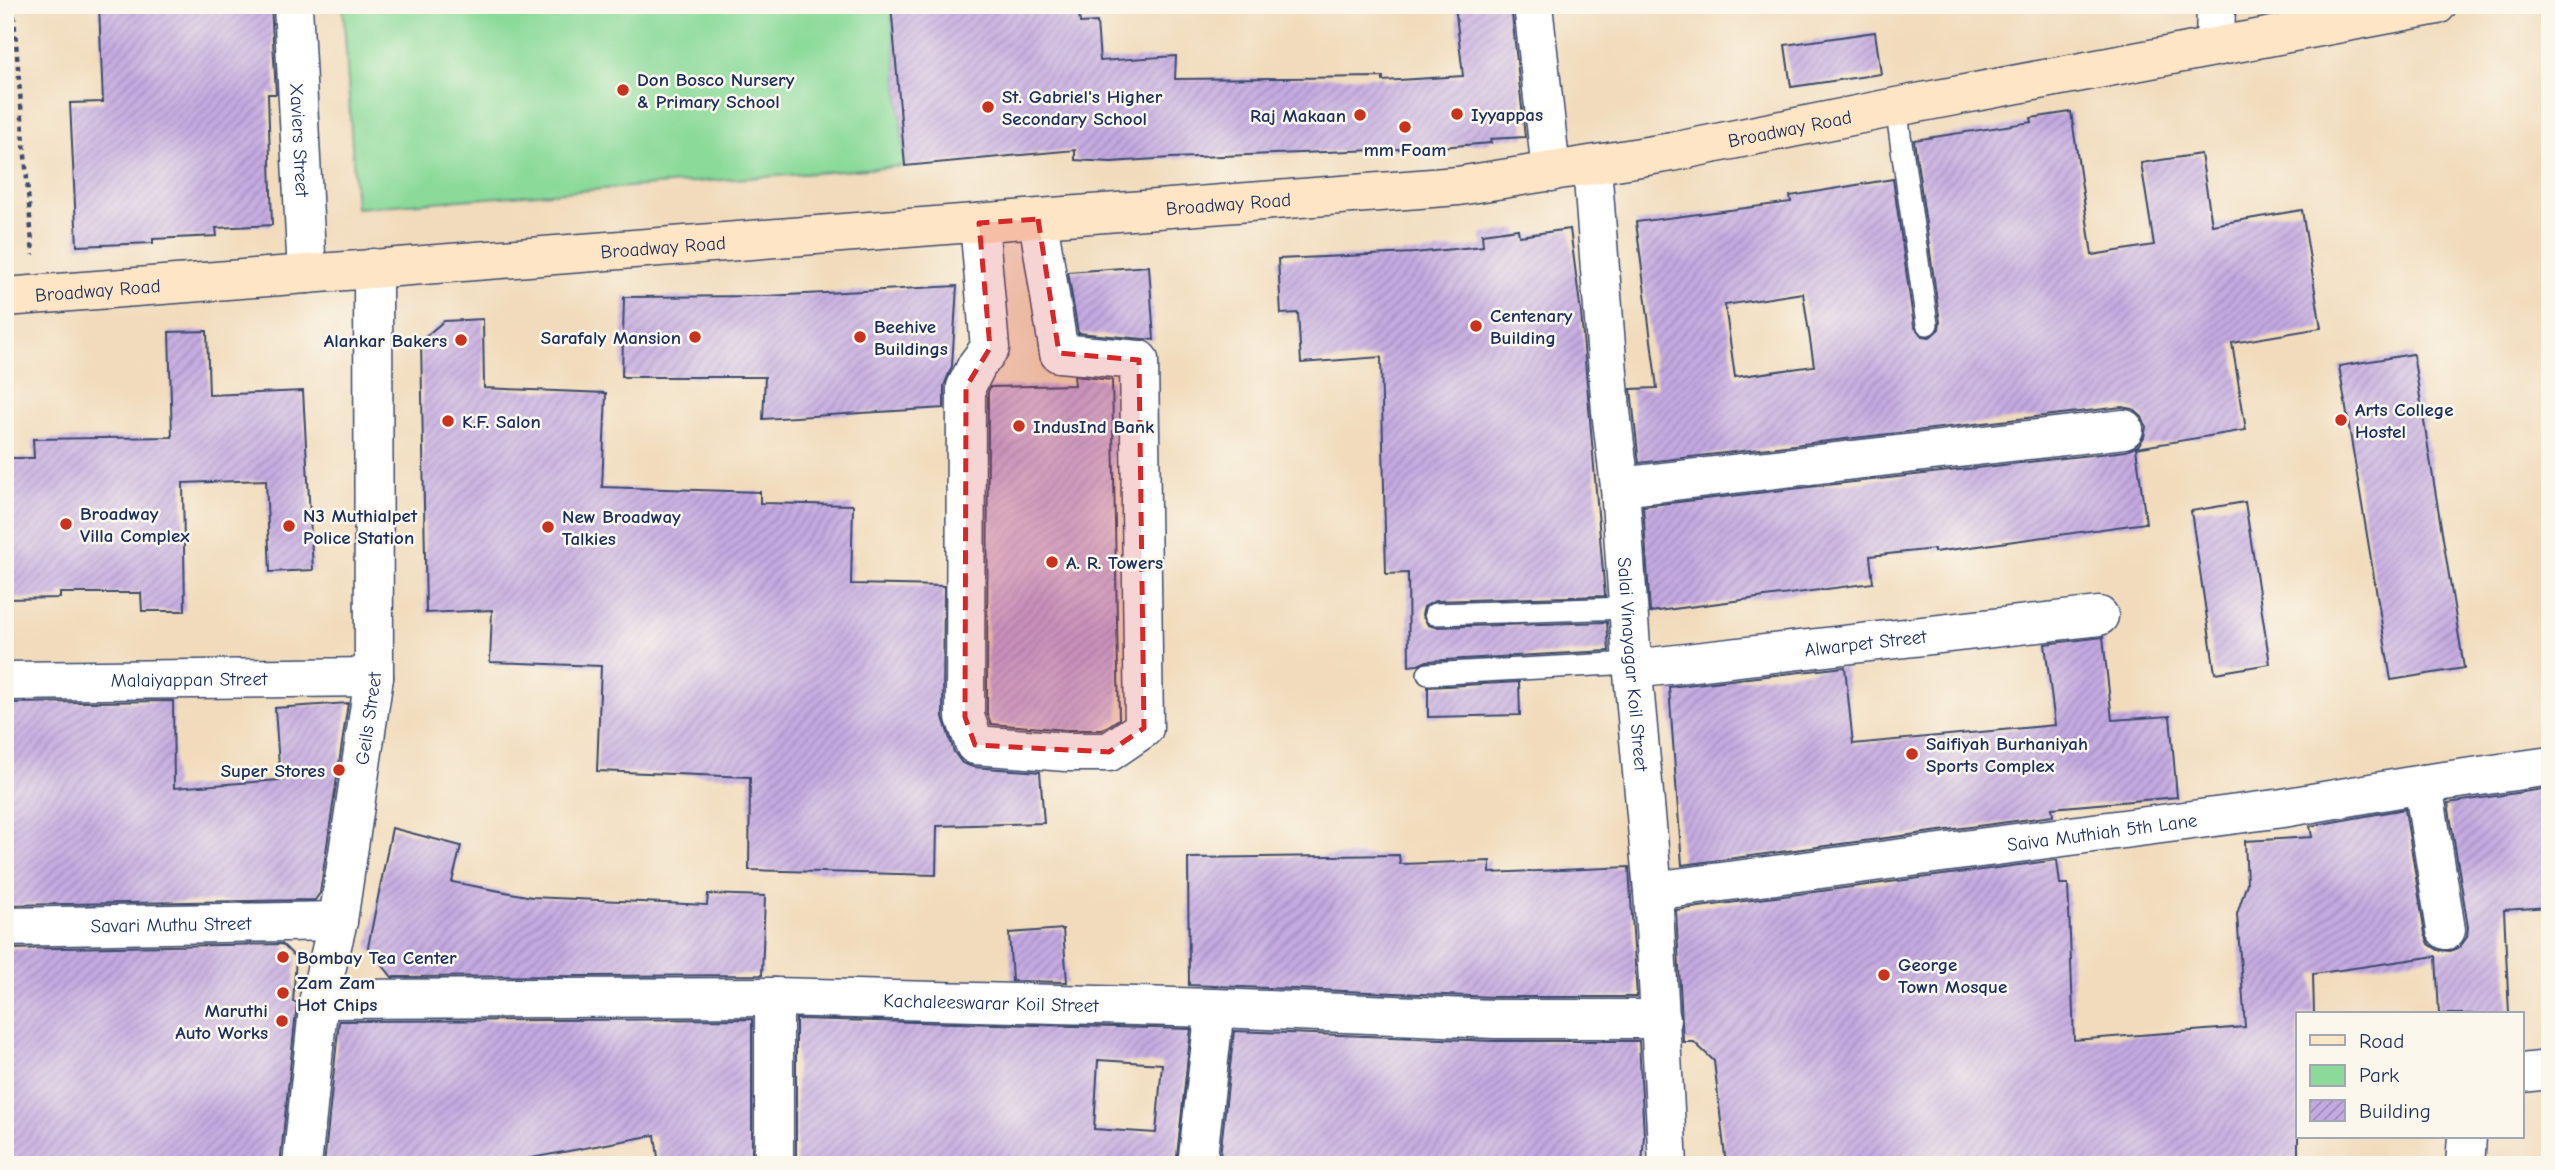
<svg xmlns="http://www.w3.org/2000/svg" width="2555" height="1170" font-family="'Comic Neue',sans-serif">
  <defs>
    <pattern id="building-hatch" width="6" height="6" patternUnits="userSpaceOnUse" patternTransform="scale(1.75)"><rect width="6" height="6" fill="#c5aae1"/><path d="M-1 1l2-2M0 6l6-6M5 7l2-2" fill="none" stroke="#9f8bba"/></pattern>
  </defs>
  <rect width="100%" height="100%" fill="#fbf7ec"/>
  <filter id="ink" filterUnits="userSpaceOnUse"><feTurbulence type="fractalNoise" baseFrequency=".0143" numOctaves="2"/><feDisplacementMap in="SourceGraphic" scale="14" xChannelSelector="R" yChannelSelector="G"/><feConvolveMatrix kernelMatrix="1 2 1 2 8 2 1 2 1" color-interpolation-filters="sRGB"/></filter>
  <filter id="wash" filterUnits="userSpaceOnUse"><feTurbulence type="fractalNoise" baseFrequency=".00686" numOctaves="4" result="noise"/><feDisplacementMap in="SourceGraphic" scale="28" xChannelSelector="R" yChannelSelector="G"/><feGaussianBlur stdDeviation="1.57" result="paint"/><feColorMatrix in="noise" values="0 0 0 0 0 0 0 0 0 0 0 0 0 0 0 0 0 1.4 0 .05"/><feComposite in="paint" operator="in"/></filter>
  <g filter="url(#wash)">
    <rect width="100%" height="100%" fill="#f1dbbc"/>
    <path fill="#8bda9a" stroke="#53847c" stroke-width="2" d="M343,5H891L905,166L356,208Z"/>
    <g id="blocks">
      <g fill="url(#building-hatch)" fill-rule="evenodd">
        <path d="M99,5H271L276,94H268L272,225L216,228L217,236L153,239V243L77,246L70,103L103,102Z"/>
        <path d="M891,5H942V9L983,5H1078L1080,23L1097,22L1100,61L1176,56L1175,79L1383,77V81L1463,76L1455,5H1511L1525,137L1490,139L1491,143L1427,148L1171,158L1111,162L1075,160V150L905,166Z"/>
        <path d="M1875,32L1881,74L1791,87L1785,45Z"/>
        <path d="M2071,112L2092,255L2154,245L2141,163L2201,154L2212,225L2302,210L2321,328L2232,343L2246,430L2136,448L2146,523L1934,552V549L1870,556L1873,583L1650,612L1643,506L2126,451L2138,446L2144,437L2146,427L2142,417L2133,409L2122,407L1639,463L1631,389L1657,388L1636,222L1791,202L1790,196L1893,179L1914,326L1922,336L1930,337L1939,329L1940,322L1914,140L2032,122L2031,118ZM1803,293L1814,366L1735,377L1725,305Z"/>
        <path d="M1518,229L1519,236L1570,229L1581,313L1605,596L1435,601L1424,607L1422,615L1428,625L1435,627L1607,622L1609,651L1427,661L1418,665L1409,666L1408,573L1386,574L1381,357L1301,363L1298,313L1281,314L1278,259L1414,253L1483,246L1482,234Z"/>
        <path d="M1149,266L1154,340L1078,333L1068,272Z"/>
        <path d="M957,286L952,366L944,386V408L763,419L765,377H622L624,297L768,296Z"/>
        <path d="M483,319L484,388L606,393L602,487L760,492V503L853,505L851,584L944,586L943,717L954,752L962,763L973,767L1040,772L1044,823L937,826L936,875L749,870L750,777L597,771L601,666L490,662L492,610L426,613L421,340L444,321Z"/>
        <path d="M207,331L209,395L303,391L313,570L270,572L266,480L183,483L185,611H142L141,593H60V598L5,599V458H34L33,439L172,437L169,332Z"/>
        <path d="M2413,354L2464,668L2391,680L2339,366Z"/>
        <path d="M1074,376L1112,380L1119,719L1102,730H1067L991,724L987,713L988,392L990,387L1075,385Z"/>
        <path d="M2245,502L2270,664L2215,673L2191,511Z"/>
        <path d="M2103,637L2112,720L2170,716L2177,797L2052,808L2053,816L1682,865L1669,687L1845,667L1853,744L2055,725L2045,644Z"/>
        <path d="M1519,682L1520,715L1428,717V687Z"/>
        <path d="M173,701L174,788L280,780L275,708L348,703L320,893L315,900L5,905V703Z"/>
        <path d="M2550,788V907L2504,910L2509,1014H2439L2436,956L2313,974L2314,1014H2298V1165H1726L1714,1061L1694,1042H1683L1676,910L2057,860L2060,884H2068L2074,1040L2245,1027L2237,914L2247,883L2245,841L2312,837L2310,826L2405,809L2425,934L2429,944L2438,950L2450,951L2460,947L2467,937L2468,927L2448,803Z"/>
        <path d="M392,828L461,846L452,882L532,897L707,905L708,894L765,896L762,975L392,977L368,947Z"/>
        <path d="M1399,855L1400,864L1490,861V873L1629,867L1637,997H1495L1189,985L1188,858Z"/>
        <path d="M1063,929L1067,982L1012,981L1009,933Z"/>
        <path d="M282,944L296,958L293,1002H297L280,1165H5V949Z"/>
        <path d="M752,1019V1165H659L655,1135L520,1160V1165H324L339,1021Z"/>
        <path d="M796,1019L1191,1029L1176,1165H796ZM1098,1060L1162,1064L1156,1133L1094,1129Z"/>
        <path d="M1234,1031L1494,1041H1639L1644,1135L1642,1165H1382L1352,1162V1165H1316L1283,1162V1165H1219Z"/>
      </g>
    </g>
  </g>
  <g filter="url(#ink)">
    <use href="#blocks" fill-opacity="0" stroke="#3b496c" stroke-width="2"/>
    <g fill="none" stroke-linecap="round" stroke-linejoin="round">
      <defs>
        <g id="lane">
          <path d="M1896,107L1927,324"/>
          <path d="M1435,614L1628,608"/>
          <path d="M1428,674L1632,663"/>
        </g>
        <g id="street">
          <path id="s1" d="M293,5L307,274"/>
          <path d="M1533,5L1551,172"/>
          <path d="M2215,46L2216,5"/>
          <path id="s2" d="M1592,166L1611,411L1620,487L1632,663L1653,891L1668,1165"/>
          <path d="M979,223L990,348L977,365L966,387L965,717L975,745L1066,752H1109L1144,728L1139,360L1059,353L1038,219"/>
          <path d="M1620,487L2124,429"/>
          <path id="s3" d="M1633,669L2099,616"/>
          <path id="s4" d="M5,681L374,677"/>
          <path d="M2423,784L2446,930"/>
          <path id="s5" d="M1653,891L2283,808L2423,784L2550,766"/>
          <path id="s6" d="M5,927L338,921"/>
          <path d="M774,997V1165"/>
          <path id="s7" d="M319,999L774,997L1215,1008L1495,1019H1661"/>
          <path d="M2522,1073L2550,1070"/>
          <path id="s8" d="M302,1165L319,999L338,921L374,677L373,268"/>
          <path d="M1197,1165L1215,1008"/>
          <path d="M2465,1165L2467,1137"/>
        </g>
        <g id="secondary">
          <path id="s9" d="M5,297L1458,186L1672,152L1896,107L2437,5"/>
        </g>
      </defs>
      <use href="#lane" stroke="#3b496c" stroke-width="24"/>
      <use href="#street" stroke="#3b496c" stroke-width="41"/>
      <use href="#secondary" stroke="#3b496c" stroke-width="41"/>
      <path stroke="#3b496c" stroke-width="4.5" stroke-dasharray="5 5" stroke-linecap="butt" d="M13,5L33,255"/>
      <use href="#lane" stroke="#fff" stroke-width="21"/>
      <use href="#street" stroke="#fff" stroke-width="38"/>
      <use href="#secondary" stroke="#fee5c5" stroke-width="38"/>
    </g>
  </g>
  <path fill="#d62828" fill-opacity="0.2" stroke="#d62828" stroke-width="5" stroke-dasharray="14 9" stroke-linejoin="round" d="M1038,219L1059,353L1139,360L1144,728L1109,752L975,745L965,717L966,387L990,348L979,223Z"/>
  <g fill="#c8321e" stroke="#fbf7ec" stroke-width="2.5">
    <circle cx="623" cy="90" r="7"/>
    <circle cx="988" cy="107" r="7"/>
    <circle cx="1457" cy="114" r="7"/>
    <circle cx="1360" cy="115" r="7"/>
    <circle cx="1405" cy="127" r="7"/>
    <circle cx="1476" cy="326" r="7"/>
    <circle cx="695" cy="337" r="7"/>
    <circle cx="860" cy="337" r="7"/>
    <circle cx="461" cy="340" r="7"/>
    <circle cx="2341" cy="420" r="7"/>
    <circle cx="448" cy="421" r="7"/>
    <circle cx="1019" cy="426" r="7"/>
    <circle cx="66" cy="524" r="7"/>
    <circle cx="289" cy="526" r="7"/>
    <circle cx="548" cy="527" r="7"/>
    <circle cx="1052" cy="562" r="7"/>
    <circle cx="1912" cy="754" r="7"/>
    <circle cx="339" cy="770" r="7"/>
    <circle cx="283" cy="957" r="7"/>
    <circle cx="1884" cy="975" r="7"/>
    <circle cx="283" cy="993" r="7"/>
    <circle cx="282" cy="1021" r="7"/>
  </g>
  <g text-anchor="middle" stroke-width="5" stroke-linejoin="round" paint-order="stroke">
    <g font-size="19" font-weight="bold" fill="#1b2f5e" stroke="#fbf7ec" text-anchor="start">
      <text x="637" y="86">Don Bosco Nursery<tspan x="637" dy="22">&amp; Primary School</tspan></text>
      <text x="1002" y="103">St. Gabriel's Higher<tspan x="1002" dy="22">Secondary School</tspan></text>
      <text x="1471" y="121">Iyyappas</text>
      <text x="1346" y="122" text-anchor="end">Raj Makaan</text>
      <text x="1405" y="156" text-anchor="middle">mm Foam</text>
      <text x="1490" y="322">Centenary<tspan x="1490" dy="22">Building</tspan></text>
      <text x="874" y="333">Beehive<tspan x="874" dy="22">Buildings</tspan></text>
      <text x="681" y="344" text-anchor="end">Sarafaly Mansion</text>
      <text x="447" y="347" text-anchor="end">Alankar Bakers</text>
      <text x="2355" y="416">Arts College<tspan x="2355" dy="22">Hostel</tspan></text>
      <text x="462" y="428">K.F. Salon</text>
      <text x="1033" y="433">IndusInd Bank</text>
      <text x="80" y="520">Broadway<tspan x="80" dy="22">Villa Complex</tspan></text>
      <text x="303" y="522">N3 Muthialpet<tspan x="303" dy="22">Police Station</tspan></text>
      <text x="562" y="523">New Broadway<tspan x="562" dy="22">Talkies</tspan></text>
      <text x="1066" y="569">A. R. Towers</text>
      <text x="1926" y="750">Saifiyah Burhaniyah<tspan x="1926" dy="22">Sports Complex</tspan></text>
      <text x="325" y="777" text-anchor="end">Super Stores</text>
      <text x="297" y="964">Bombay Tea Center</text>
      <text x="1898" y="971">George<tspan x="1898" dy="22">Town Mosque</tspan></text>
      <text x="297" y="989">Zam Zam<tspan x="297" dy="22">Hot Chips</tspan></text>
      <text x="268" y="1017" text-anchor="end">Maruthi<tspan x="268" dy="22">Auto Works</tspan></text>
    </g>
    <g font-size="19" fill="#1b2f5e" stroke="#fbf7ec">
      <text dy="7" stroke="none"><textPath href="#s9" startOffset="1794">Broadway Road</textPath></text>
      <text dy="7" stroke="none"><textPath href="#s1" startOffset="135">Xaviers Street</textPath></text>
      <text dy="7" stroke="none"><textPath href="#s9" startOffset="1227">Broadway Road</textPath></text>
      <text dy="7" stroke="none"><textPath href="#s9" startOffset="660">Broadway Road</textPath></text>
      <text dy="7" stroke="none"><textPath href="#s9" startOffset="93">Broadway Road</textPath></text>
      <text dy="7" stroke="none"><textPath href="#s3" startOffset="234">Alwarpet Street</textPath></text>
      <text dy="7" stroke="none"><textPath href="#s2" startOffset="500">Salai Vinayagar Koil Street</textPath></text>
      <text dy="7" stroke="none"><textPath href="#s4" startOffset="184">Malaiyappan Street</textPath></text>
      <text dy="7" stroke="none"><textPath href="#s8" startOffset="452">Geils Street</textPath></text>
      <text dy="7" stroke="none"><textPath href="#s5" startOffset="453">Saiva Muthiah 5th Lane</textPath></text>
      <text dy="7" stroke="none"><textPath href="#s6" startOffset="166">Savari Muthu Street</textPath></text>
      <text dy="7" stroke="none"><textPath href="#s7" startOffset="672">Kachaleeswarar Koil Street</textPath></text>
    </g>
  </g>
  <rect width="2555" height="1170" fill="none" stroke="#fbf7ec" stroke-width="28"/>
  <rect x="2296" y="1012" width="228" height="126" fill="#fbf7ec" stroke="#a1a7b3" stroke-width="2"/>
  <rect x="2310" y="1035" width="35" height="10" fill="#fee5c5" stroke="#a1a7b3" stroke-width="2"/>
  <text x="2359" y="1048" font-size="21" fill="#1b2f5e">Road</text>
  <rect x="2310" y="1065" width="35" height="21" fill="#8bda9a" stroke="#a1a7b3" stroke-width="2"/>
  <text x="2359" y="1082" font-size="21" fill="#1b2f5e">Park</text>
  <rect x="2310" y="1100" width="35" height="21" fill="url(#building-hatch)" stroke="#a1a7b3" stroke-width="2"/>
  <text x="2359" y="1118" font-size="21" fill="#1b2f5e">Building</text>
</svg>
